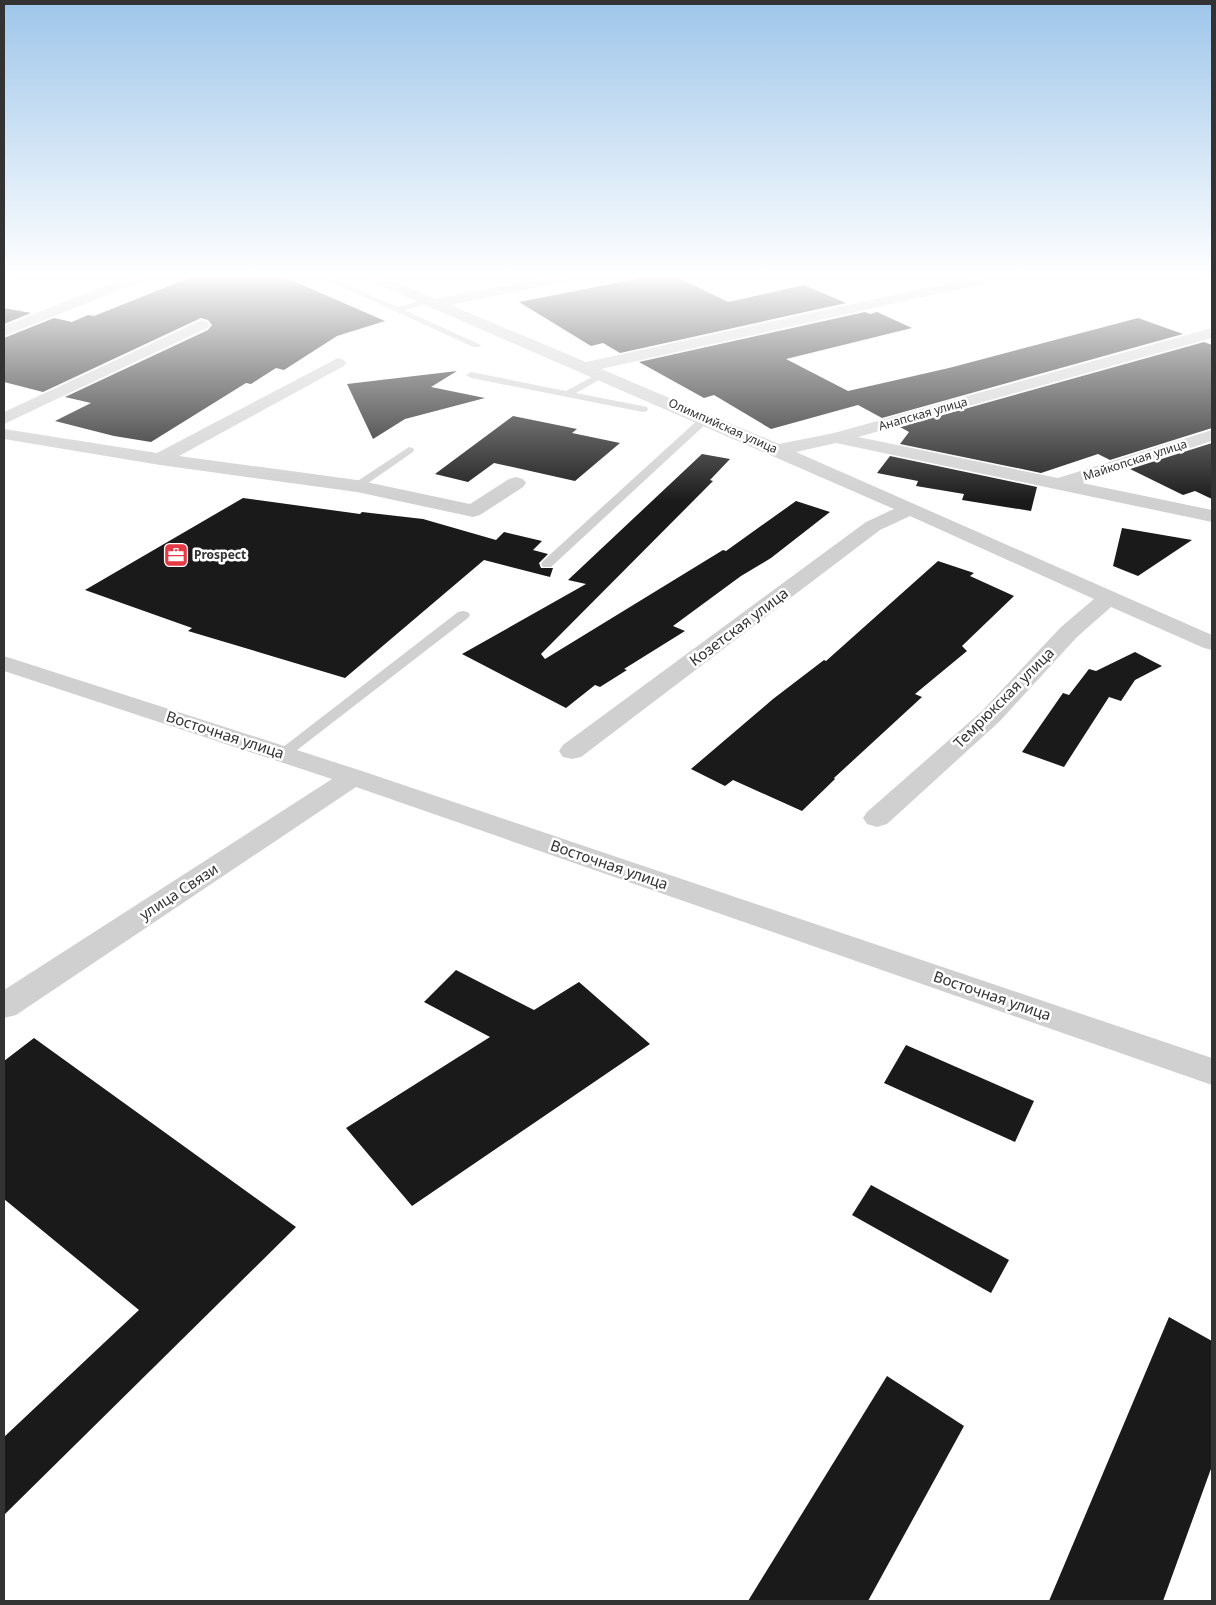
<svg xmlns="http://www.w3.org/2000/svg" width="1216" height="1605" font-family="'Noto Sans',sans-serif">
  <rect width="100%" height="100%" fill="#fff"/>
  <g fill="#1a1a1a">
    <path d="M189,278H286L385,321L337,336L284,370L276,368L251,384L246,383L151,442L114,436L55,421L91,403L65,397L208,330L212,325L208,320L201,318L43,392L4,382V338L54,318L72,322L88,315L94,316Z"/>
    <path d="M641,278H679L728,302L804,285L846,303L620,353L603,343L591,346L519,302Z"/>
    <path d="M4,308L31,313L4,324Z"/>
    <path d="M865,312L870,314L877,312L912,328L786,359L848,391L949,368L1138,318L1183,334L882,418L858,405L771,429L714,395L704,398L639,362Z"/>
    <path d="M1204,342L1212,345V428L1110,460L1098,454L1041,473L900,444L909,432L900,427Z"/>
    <path d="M457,371L431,387L485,398L405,419L373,439L347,384Z"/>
    <path d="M513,416L577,429L572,433L620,443L575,481L494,463L468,482L435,474Z"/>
    <path d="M1212,443V499L1195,491L1183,495L1130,469Z"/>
    <path d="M702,454L730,459L710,480L713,481L541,654L545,659L723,550L726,551L796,501L830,512L771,558L741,576L673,626L685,631L624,669L627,670L600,687L595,685L566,708L462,654L586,584L568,580Z"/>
    <path d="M890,456L1037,487L1031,511L962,500L964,494L916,486L918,481L877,473Z"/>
    <path d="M243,498L360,514L362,512L423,519L496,540L504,532L542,541L533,550L548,554L539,563L541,568H553L550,577L484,560L345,678L188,631L192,628L85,590Z"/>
    <path d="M1122,528L1192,540L1138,576L1113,566Z"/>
    <path d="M938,561L974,573L970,576L1014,596L962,646L967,651L915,694L922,697L834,778L835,779L802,811L733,780L725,786L691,769L773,699L824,660L826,661Z"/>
    <path d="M1135,652L1162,666L1135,680L1121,701L1109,697L1064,767L1022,752L1063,693L1069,695L1089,669L1096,671Z"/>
    <path d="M456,970L534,1010L579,982L650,1044L412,1206L346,1128L490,1037L424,1002Z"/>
    <path d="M34,1038L296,1227L4,1515V1437L139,1310L4,1199V1061Z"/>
    <path d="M906,1045L1034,1101L1015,1142L884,1083Z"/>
    <path d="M871,1185L1009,1260L991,1293L852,1215Z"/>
    <path d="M1169,1317L1212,1341V1466L1163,1601H1049Z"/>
    <path d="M887,1376L964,1426L868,1601H748Z"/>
  </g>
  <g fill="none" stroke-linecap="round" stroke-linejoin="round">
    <g fill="#d0d0d0" fill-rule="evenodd">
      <path d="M323,278H333L397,307L433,298V302L404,310L481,345L479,347H473Z"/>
      <path d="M603,371L606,372V376L576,393L647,407L648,409L647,411L643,412L471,378L466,375L471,372L566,391Z"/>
      <path d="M705,416L710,419L709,421L551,567H543L541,564L543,561L701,417Z"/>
      <path d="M409,447L413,448L414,450L413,452L361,488H353L351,486L353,484Z"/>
      <path d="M463,611L468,612L470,615L468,618L288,757H278L275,754L278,751L458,612Z"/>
    </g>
    <g fill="#d0d0d0" fill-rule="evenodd">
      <path d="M125,278H144L142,281L4,336V326Z"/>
      <path d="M368,278H386L436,299L543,278H570L568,281L563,282L450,305L586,362L972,278H986L988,280L986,283L981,284L601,369L779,444L834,433L1212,328V338L858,437L1058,478L1212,430V441L1082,483L1212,510V522L836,443L796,452L1212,635V650L1204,648L1111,607L1077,637L1000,721L887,824L877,827L867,824L863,818L867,812L982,711L1061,627L1094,599L910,516L880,530L581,757L572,759L563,757L559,751L563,745L866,522L894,509L370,281Z"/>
      <path d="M202,320L207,322L210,325L207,328L4,424V412Z"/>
      <path d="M338,358L344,360L346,363L344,366L179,456L357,480L470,504L509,479L516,477L523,479L526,483L523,487L480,515L473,517L357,492L160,465L4,439V429L157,453Z"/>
      <path d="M4,656L362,771L1212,1058V1085L356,787L16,1015L4,1018V990L332,779L4,671Z"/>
    </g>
  </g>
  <linearGradient id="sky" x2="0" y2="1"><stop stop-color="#9ec6ea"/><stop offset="0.55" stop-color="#fff"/><stop offset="1" stop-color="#fff" stop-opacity="0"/></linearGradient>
  <rect width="1216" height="502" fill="url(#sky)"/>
  <defs>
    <symbol id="office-square" viewBox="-11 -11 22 22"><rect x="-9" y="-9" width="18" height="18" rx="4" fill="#e63946" stroke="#fff"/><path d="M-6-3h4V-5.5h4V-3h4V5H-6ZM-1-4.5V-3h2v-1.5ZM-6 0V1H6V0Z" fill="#fff"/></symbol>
  </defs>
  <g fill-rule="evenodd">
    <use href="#office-square" x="162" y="541" width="28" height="28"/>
  </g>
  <g text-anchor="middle" stroke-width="5" stroke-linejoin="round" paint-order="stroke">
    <g font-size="12" fill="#333" stroke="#fff">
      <text transform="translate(923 414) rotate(-16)" y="4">Анапская улица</text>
      <text transform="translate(723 426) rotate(24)" y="4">Олимпийская улица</text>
      <text transform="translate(1135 460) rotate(-18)" y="4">Майкопская улица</text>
    </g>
    <g font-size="12" font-weight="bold" fill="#333" stroke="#fff" text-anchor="start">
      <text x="194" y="559">Prospect</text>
    </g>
    <g font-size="15" fill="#333" stroke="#fff">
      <text transform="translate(739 627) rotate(-37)" y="5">Козетская улица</text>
      <text transform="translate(1004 698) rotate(-45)" y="5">Темрюкская улица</text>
      <text transform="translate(225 735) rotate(18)" y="5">Восточная улица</text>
      <text transform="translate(609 865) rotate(19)" y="5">Восточная улица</text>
      <text transform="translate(179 892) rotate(-33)" y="5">улица Связи</text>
      <text transform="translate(992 996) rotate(19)" y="5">Восточная улица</text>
    </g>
  </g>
  <rect width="1216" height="1605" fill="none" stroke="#333333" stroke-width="10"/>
</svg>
